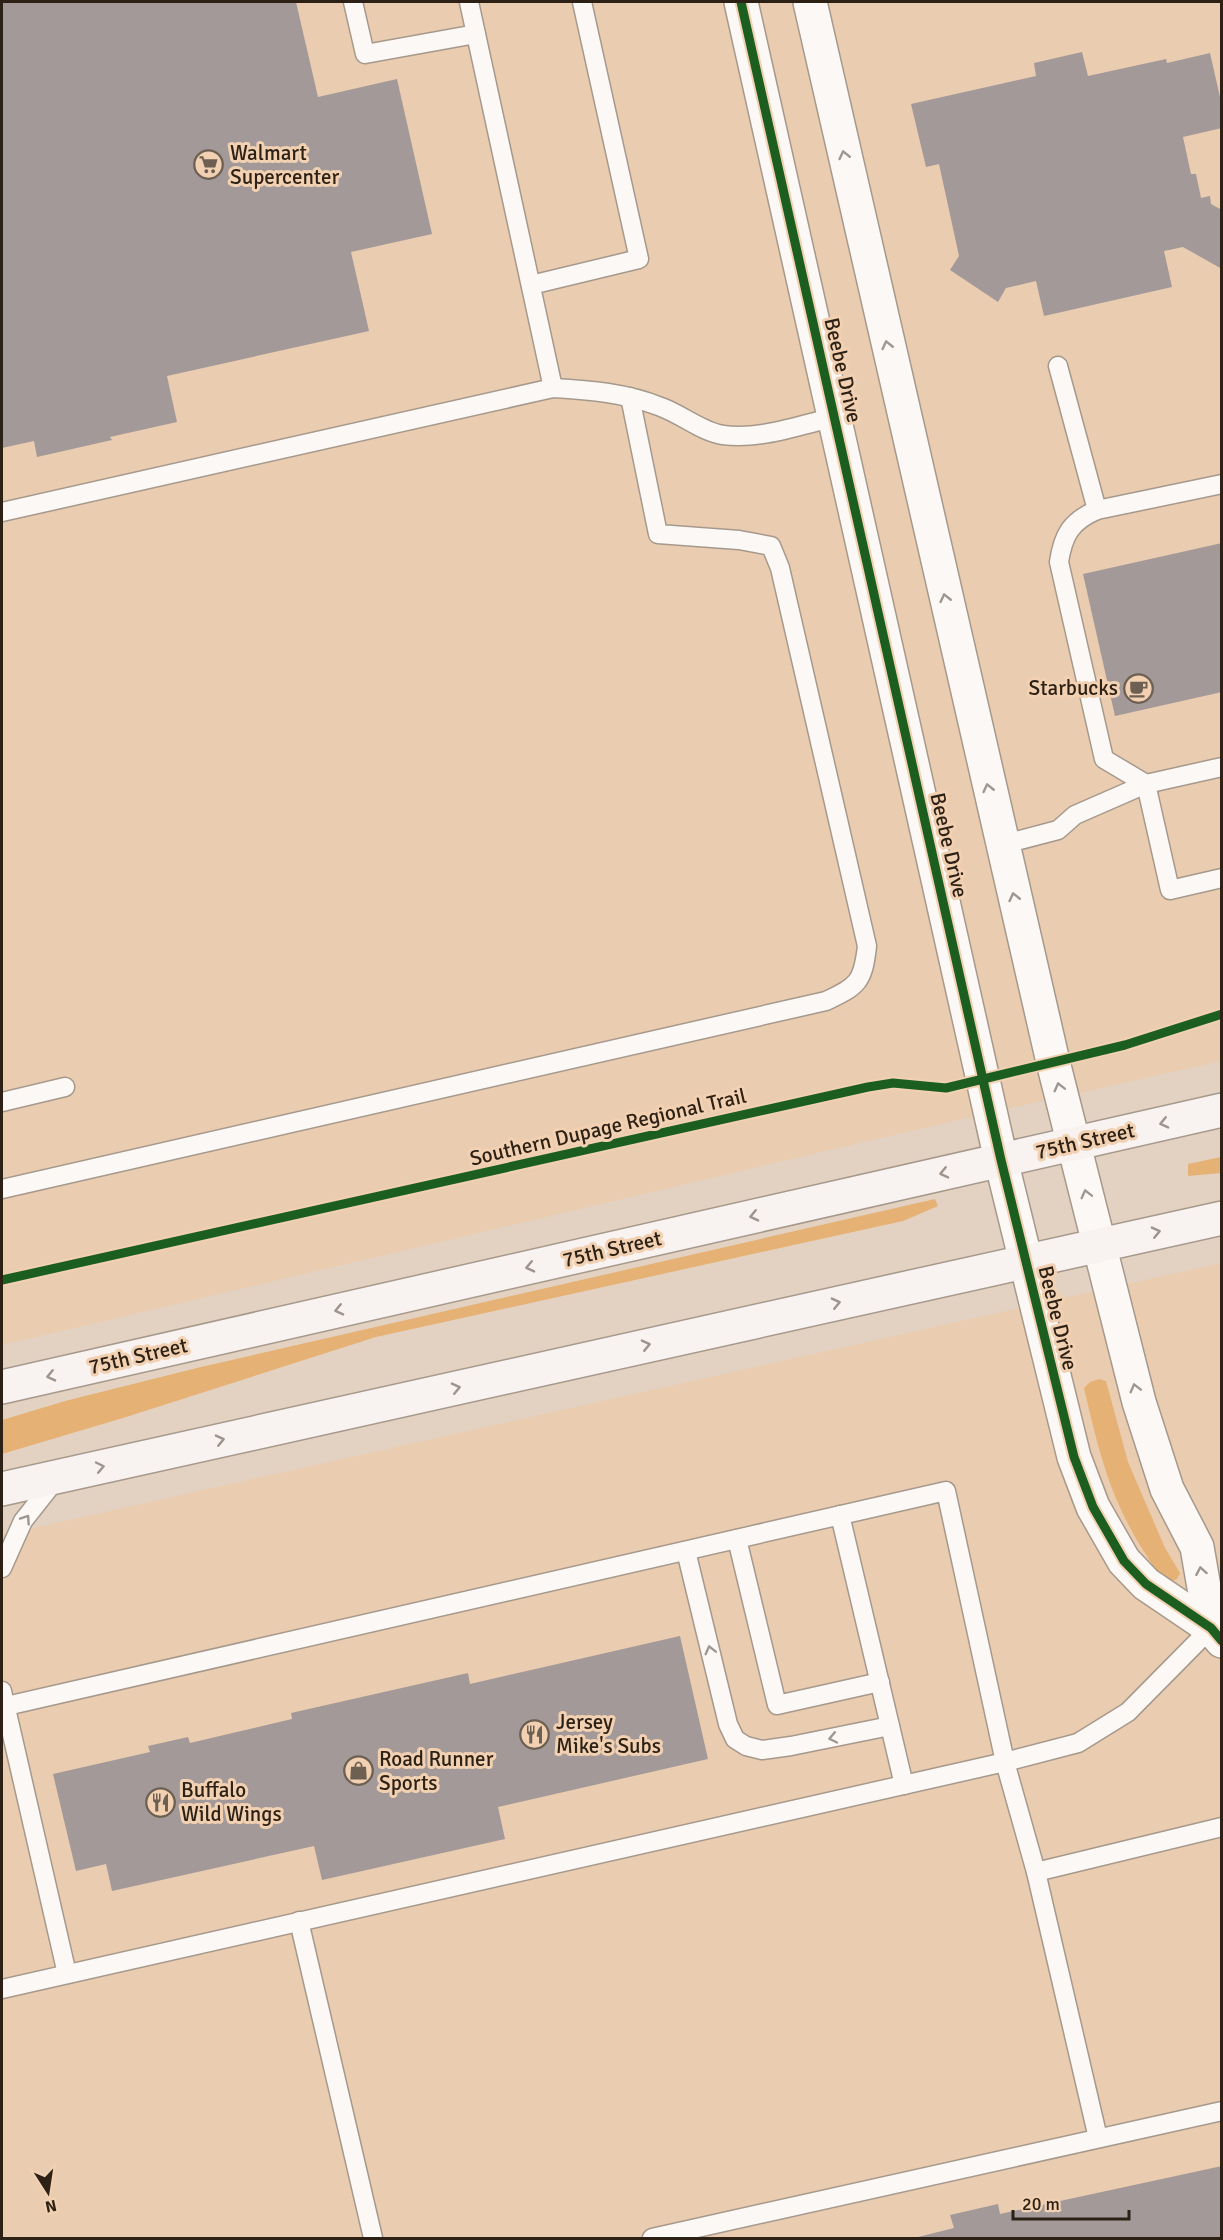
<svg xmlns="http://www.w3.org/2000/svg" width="1223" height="2240" font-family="Signika,sans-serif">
  <rect width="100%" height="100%" fill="#e3d2c1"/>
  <g fill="#eaccb0">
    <path d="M2,2H1221V1061L962,1119L2,1345Z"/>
    <path d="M1221,1263V2238H2V1535Z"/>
  </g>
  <g fill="#e6b175">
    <path d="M1221,1157V1173L1188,1176V1164Z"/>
    <path d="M935,1199L938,1206L903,1221L376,1337L123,1418L2,1454V1420L65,1401L201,1367Z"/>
    <path d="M1099,1379L1106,1381L1128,1462L1165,1548L1180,1573L1177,1579L1170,1582C1158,1576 1150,1561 1143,1550C1109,1496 1098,1448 1084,1388L1090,1382Z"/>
  </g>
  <g fill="#a39998">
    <path d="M2,2H296L318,97L397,79L432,234L351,252L369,331L167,376L177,422L110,437L112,440L37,457L34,441L2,448Z"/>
    <path d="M1082,52L1088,76L1166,59L1167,63L1210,53L1222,106V128L1183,137L1191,174H1196L1201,198L1210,196L1211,204L1222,210V269L1183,247L1164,251L1172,287L1044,316L1036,281L1006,288L998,302L950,270L959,256L939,164L926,167L911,104L1036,76L1034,63Z"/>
    <path d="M1222,543V692L1115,716L1083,574Z"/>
    <path d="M680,1636L708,1759L498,1807L505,1839L322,1880L314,1846L112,1891L106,1864L76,1871L53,1774L150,1752L148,1746L188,1737L190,1743L292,1719L291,1713L468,1673L470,1684Z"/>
    <path d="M1222,2166V2238H914L954,2228L950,2215L998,2204L1000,2214Z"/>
  </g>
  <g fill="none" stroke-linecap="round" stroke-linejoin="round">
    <defs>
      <g id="lane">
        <path d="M353,2L365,54L476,34"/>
        <path d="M469,2L553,388"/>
        <path d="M531,285L639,259L582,2"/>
        <path d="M1058,366L1097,510"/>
        <path d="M1222,484L1097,510C1071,521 1063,535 1059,562L1104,759L1146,784L1170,890L1222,878"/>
        <path d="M2,512L553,388C590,390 626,393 661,407C681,414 702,432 723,435C760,440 800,425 835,417"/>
        <path d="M1001,845L1058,830L1075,815L1146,784L1222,767"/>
        <path d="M2,1102L65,1087"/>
        <path d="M2,1189L826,1001C858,986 863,982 867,946L780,568L771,546L739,540L658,534L630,397"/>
        <path d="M840,1515L904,1785"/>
        <path d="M737,1539L777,1705L880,1682"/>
        <path d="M686,1551L728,1724L735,1739L746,1746L762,1750L791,1746L890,1726"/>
        <path d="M2,1568L23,1521L57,1478"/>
        <path d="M2,1691L67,1974"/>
        <path d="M2,1707L946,1491L1005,1762L1036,1872L1098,2138"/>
        <path d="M1036,1872L1222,1827"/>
        <path d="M299,1921L373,2238"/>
        <path d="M2,1989L1005,1762L1078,1743L1128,1712L1211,1628"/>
        <path d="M652,2238L1222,2111"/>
      </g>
      <g id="street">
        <path d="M741,2L1001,1160L1074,1457L1093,1507L1124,1561L1146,1584L1211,1628L1222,1641"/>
        <path d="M810,2L1053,1062L1139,1402L1167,1489L1197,1547L1211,1628"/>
      </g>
      <g id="secondary">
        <path d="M2,1387L1222,1110"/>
        <path d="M2,1489L1222,1218"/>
      </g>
    </defs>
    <use href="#lane" stroke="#a6998c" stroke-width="21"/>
    <use href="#street" stroke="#a6998c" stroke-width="36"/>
    <use href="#secondary" stroke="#a6998c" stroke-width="36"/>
    <use href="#lane" stroke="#fbf8f6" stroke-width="18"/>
    <use href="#street" stroke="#fbf8f6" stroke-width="33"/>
    <use href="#secondary" stroke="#f8f2f1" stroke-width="33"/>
    <defs>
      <g id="cycleway">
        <path d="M741,2L1001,1160L1074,1457L1093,1507L1124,1561L1146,1584L1211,1628L1222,1641"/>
        <path d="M2,1280L868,1087L893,1083L946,1088L1125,1045L1222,1014"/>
      </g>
    </defs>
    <use href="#cycleway" stroke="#f2d1b2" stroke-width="13"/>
    <use href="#cycleway" stroke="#1b5e20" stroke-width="9"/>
  </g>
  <defs><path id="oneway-chevron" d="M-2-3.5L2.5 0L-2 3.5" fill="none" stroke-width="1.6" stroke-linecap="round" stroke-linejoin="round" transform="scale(1.5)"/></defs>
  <g stroke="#9e9791">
    <use href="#oneway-chevron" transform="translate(844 155) rotate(-103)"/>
    <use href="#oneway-chevron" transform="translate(887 345) rotate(-103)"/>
    <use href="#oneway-chevron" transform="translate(945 598) rotate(-103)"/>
    <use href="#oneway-chevron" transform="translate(988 788) rotate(-103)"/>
    <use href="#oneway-chevron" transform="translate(1014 897) rotate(-103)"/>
    <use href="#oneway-chevron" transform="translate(1059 1087) rotate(-104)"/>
    <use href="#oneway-chevron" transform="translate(1086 1194) rotate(-104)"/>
    <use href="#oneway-chevron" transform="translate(1135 1388) rotate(-104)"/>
    <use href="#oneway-chevron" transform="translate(26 1519) rotate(-56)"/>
    <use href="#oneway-chevron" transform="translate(1201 1571) rotate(-100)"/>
    <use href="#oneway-chevron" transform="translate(710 1650) rotate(-104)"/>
    <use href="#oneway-chevron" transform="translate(833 1738) rotate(168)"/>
  </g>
  <g stroke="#9d948e">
    <use href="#oneway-chevron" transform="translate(1164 1123) rotate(167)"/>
    <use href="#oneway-chevron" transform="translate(944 1173) rotate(167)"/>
    <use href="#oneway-chevron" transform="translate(754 1216) rotate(167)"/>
    <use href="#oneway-chevron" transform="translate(1156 1232) rotate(-13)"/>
    <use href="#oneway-chevron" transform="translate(530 1267) rotate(167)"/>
    <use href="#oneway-chevron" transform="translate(836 1303) rotate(-13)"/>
    <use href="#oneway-chevron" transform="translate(339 1310) rotate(167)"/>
    <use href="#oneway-chevron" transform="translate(646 1345) rotate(-13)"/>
    <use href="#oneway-chevron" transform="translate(51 1376) rotate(167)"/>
    <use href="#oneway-chevron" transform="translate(456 1388) rotate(-13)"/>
    <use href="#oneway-chevron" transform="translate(220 1440) rotate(-13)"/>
    <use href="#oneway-chevron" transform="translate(100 1467) rotate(-12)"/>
  </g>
  <defs>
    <symbol id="supermarket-ring" viewBox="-11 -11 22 22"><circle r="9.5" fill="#f2d1b2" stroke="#6d5f51" stroke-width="1.5"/><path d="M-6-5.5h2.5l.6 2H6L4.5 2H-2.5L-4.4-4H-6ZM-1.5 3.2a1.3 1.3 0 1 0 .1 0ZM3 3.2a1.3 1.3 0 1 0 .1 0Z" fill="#6d5f51"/></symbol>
    <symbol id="cafe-ring" viewBox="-11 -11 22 22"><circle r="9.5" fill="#f2d1b2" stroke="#6d5f51" stroke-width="1.5"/><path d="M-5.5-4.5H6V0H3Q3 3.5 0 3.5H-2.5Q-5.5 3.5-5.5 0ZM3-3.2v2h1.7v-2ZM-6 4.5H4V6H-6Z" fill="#6d5f51"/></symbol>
    <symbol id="restaurant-ring" viewBox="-11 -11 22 22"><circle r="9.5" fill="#f2d1b2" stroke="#6d5f51" stroke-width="1.5"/><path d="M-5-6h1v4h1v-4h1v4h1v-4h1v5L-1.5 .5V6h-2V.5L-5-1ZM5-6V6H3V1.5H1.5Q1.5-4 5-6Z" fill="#6d5f51"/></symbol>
    <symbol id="shop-ring" viewBox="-11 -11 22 22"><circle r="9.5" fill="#f2d1b2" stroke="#6d5f51" stroke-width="1.5"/><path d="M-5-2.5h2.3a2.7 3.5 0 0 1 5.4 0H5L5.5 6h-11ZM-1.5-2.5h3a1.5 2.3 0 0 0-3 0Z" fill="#6d5f51"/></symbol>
  </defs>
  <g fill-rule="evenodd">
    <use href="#supermarket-ring" x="192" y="148" width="33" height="33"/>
    <use href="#cafe-ring" x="1122" y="672" width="33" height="33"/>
    <use href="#restaurant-ring" x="518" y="1718" width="33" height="33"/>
    <use href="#shop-ring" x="342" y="1754" width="33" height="33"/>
    <use href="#restaurant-ring" x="144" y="1786" width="33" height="33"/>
  </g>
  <g text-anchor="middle" stroke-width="6" stroke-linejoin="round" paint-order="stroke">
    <g font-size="21" fill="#2d2115" stroke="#f2d1b2" text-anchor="start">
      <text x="230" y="160">Walmart<tspan x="230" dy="24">Supercenter</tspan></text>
      <text x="1118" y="695" text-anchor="end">Starbucks</text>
      <text x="556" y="1729">Jersey<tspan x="556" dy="24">Mike's Subs</tspan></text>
      <text x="379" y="1766">Road Runner<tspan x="379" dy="24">Sports</tspan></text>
      <text x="181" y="1797">Buffalo<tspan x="181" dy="24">Wild Wings</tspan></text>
    </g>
    <g font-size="21" fill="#2d2115" stroke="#f2d1b2">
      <text transform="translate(843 370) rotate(77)" y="7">Beebe Drive</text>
      <text transform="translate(949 845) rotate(77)" y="7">Beebe Drive</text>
      <text transform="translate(608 1127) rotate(-13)" y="7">Southern Dupage Regional Trail</text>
      <text transform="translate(1085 1141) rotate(-13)" y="7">75th Street</text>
      <text transform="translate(612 1249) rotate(-13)" y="7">75th Street</text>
      <text transform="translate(1058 1318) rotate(76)" y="7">Beebe Drive</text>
      <text transform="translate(138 1356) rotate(-13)" y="7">75th Street</text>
    </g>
  </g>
  <rect width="1223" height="2240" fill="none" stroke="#2d2115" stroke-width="6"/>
  <g transform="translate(48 2192) rotate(168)" stroke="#f2d1b2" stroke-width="4.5" paint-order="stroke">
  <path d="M0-4.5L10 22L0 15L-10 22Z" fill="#2d2115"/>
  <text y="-9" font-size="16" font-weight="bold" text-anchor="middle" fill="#2d2115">N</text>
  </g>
  <path d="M1013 2210v9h116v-9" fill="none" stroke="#2d2115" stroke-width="3"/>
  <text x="1022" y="2210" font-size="18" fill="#2d2115" stroke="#f2d1b2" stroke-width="4.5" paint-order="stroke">20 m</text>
</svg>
